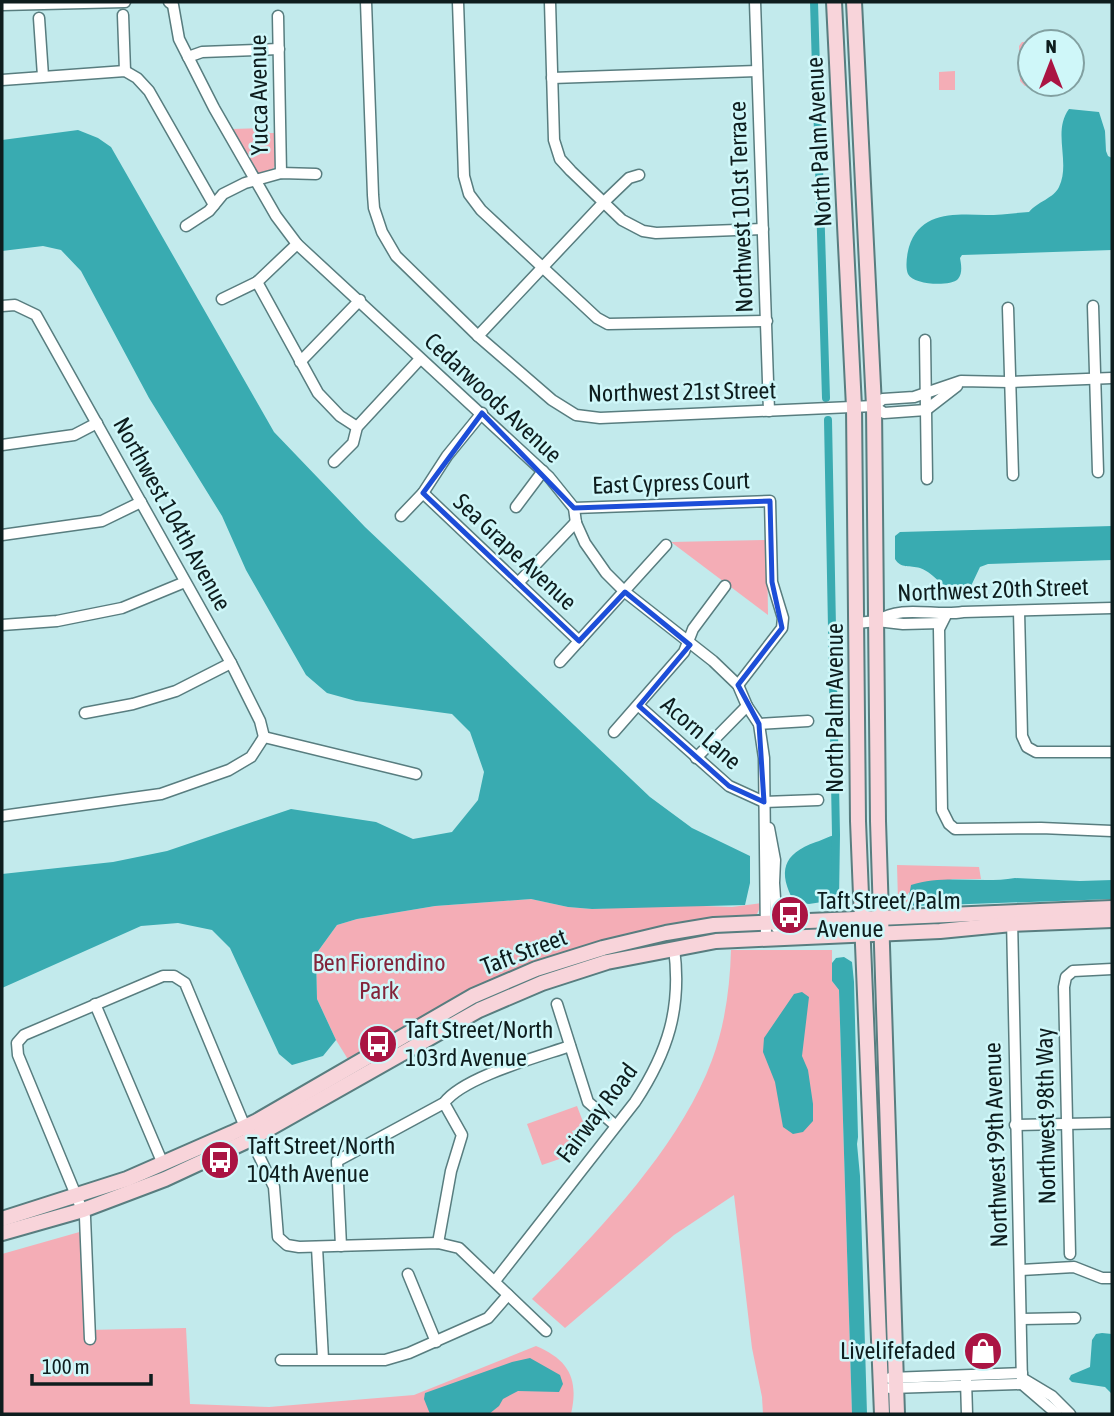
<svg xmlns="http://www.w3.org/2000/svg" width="1114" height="1416" font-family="'Asap Condensed',sans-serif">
  <rect width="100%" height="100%" fill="#c2eaec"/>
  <g fill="#f4adb6">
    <path d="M1052,41L1054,42H1030V84H1054L1025,86L1020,81L1019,46L1022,42Z"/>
    <path d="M955,71V90H939V72Z"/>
    <path d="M268,128L269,133H275L276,164L271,172L260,174L256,172L232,129Z"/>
    <path d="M767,540L768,615L671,542Z"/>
    <path d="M897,865L979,867L981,879H953L908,893V902L898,901Z"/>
    <path d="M531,899L568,907L592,909L672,905L732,907L762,903L757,914L750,917L610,940L349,1061L336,1040L317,999L316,954L337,925L357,919L435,906Z"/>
    <path d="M731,950H832V981L839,990L852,1414H763L762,1397L752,1348L734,1195L674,1235L565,1328L532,1299C597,1232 679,1149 712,1060C725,1025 730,987 731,950Z"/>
    <path d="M577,1106L585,1127L572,1131L580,1152L542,1165L527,1124Z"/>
    <path d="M83,1231L86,1330L186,1328L190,1404L269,1407L414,1395L536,1346C569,1360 579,1379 571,1414H2V1254Z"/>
  </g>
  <g fill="#39abb1">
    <path d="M1069,109L1099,112L1105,131L1106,151L1108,156L1112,158V250L962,255L960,258C961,264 963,273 958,279C950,287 913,285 908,274C905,267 907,254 909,247C920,211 956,214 986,215C1000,215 1015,213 1029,212C1037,202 1054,198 1059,187C1071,162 1052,132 1069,109Z"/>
    <path d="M78,130L98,138L111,147L274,432L365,527L650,797L692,828L750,856V883L745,905L592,909L568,907L531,899L435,906L357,919L337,925L316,954L317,999L336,1040L323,1056L292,1065L279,1054L230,948L212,930L178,923L141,926L2,988V874L113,862L167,851L291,809L376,822L413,839L452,832L478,800L484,772L470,732L452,714L356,701L327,693L306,675L246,570L222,516L149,398L81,271L61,250L43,246L2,251V140Z"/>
    <path d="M1112,526V560L988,564L980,567L971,586C942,597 941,576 920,568C910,565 901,569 895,559V536L900,532Z"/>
    <path d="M836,835L835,900L809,904L794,902C778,872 782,854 816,842C823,840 828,836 836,835Z"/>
    <path d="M1015,878L1080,881L1112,880V899L914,906L908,902L911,885C945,874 980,884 1015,878Z"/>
    <path d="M844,957L852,962L854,982L858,1137L857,1144L860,1176L867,1414H852L839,990L832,981V963L836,958Z"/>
    <path d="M802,992L809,997L802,1056L808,1070L813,1104V1121L803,1132L793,1134L783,1127L775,1082L763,1052L764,1038L794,994Z"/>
    <path d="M1102,1333L1112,1334V1394L1105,1387L1072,1382L1069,1379L1071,1375L1090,1367L1092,1340L1096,1334Z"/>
    <path d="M530,1358L560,1375L563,1384L559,1392L518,1391L503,1399L499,1406L489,1414H430L424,1399L425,1393L512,1362Z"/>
  </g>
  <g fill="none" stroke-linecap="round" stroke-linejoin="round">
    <g stroke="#39abb1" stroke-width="8">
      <path d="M814,2L826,398"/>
      <path d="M828,420L836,835L835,900"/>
    </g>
    <defs>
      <g id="street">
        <path d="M169,2L173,5L179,39L214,108L276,216L297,244L549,477L574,508L576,523L585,543L606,573L625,592L713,661L738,685L747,706L759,724L764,758L766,938"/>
        <path d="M366,2L373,195L374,208L382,232L396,256L478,336L552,400L576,415L600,418L874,406L883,399L914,397L961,381L1009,382L1112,378"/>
        <path d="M458,2L464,176L469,194L481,210L597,318L608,324L767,321"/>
        <path d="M550,2L554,140L560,159L571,171L622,220L643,231L656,233L763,229"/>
        <path d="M755,2L769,411"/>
        <path d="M2,5L125,2"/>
        <path d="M123,15L125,71"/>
        <path d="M278,16L281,173"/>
        <path d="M39,18L43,76"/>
        <path d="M188,57L202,52L279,49"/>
        <path d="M552,78L757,71"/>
        <path d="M2,80L125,71L137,78L149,91L214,205"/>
        <path d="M186,226L209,211L223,194L245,183L281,173L316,174"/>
        <path d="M257,282L318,393L340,416L357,427"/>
        <path d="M222,299L257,282L297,244"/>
        <path d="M2,306L15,305L36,315L231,663L260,721L264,737"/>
        <path d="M1093,306L1098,472"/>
        <path d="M1008,308L1013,475"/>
        <path d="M478,336L604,202L629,178L639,175"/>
        <path d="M925,340L927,479"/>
        <path d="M300,362L360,300"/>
        <path d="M874,406L884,413L926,410L957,386"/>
        <path d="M2,445L74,435L97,423"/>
        <path d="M334,462L353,443L357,427L420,359"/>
        <path d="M423,493L579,641"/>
        <path d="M516,507L543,471"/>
        <path d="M574,508L770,501L772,582L783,618L782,628L738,685"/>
        <path d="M401,516L423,493L447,456L482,413"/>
        <path d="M2,535L102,521L141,502"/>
        <path d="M518,583L576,522"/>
        <path d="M1019,611L1022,736L1027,747L1036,752H1112"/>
        <path d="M946,615L939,629L942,810L949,824L955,829L1041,828L1112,831"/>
        <path d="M877,621C902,604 935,617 963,612L1112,608"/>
        <path d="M857,623L877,621L903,624L941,623"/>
        <path d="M2,625L57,621L122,608L185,582"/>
        <path d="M560,662L666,545"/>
        <path d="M639,706L729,786L764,802L818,800"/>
        <path d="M85,713L133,704L176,691L231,663"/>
        <path d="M759,724L808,721"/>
        <path d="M614,732L684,652L693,629L725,586"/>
        <path d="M696,758L747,706"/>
        <path d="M2,816L161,794L229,770L251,757L264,737L416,774"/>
        <path d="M769,828L775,860L774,883L777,928"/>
        <path d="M1012,919L1022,1384L1057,1414"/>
        <path d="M95,1004L163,1164"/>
        <path d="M557,1004L588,1102L615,1125"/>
        <path d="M1015,1125L1112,1123"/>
        <path d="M438,1243L451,1171L462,1135L444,1103"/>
        <path d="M341,1246L337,1161L444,1103C463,1077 538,1057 570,1046"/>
        <path d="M317,1247L323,1359"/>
        <path d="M1070,1254L1064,987L1066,977L1073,971L1112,969"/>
        <path d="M1021,1270L1074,1267L1102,1278H1112"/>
        <path d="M408,1274L436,1342"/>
        <path d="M495,1281L635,1102C668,1052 682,1008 674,948"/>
        <path d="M1022,1319L1075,1318"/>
        <path d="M90,1339L85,1217L18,1055L17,1043L24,1035L163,976H174L185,983L245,1127L274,1187L278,1237L287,1245L299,1247L438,1243L459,1248L546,1331"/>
        <path d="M281,1360H385L409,1353L488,1318L508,1295"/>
        <path d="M890,1378L1022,1373"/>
        <path d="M1022,1378L1052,1396L1070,1414"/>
        <path d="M966,1380L967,1414"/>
        <path d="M890,1388L1022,1384"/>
      </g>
      <g id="secondary">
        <path d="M834,2L854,407L858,821L882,1414"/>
        <path d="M854,2L874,406L878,821L897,1414"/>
        <path d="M2,1219L127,1179L232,1133L257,1121L473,996L536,969L603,948L666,933L714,925L1112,908"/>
        <path d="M2,1233L83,1210L165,1179L251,1139L479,1010L542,983L607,962L716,941L940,931L1012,924L1112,920"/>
      </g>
    </defs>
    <use href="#street" stroke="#587d7f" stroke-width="13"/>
    <use href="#secondary" stroke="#587d7f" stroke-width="18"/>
    <use href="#street" stroke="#fff" stroke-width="10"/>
    <use href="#secondary" stroke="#f8d4da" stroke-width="14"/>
  </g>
  <path fill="none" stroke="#1d4ed8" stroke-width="5" stroke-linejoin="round" d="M482,413L574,508L770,501L772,582L782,628L738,685L759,724L764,802L729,786L639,706L690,645L625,592L579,641L423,493Z"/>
  <defs>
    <symbol id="bus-disc" viewBox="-11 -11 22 22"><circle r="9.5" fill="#aa1443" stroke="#cff7f9"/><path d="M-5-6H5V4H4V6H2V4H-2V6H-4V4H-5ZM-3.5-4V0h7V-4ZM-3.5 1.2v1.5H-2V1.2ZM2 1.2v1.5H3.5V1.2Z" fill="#fff"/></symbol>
    <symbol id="shop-disc" viewBox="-11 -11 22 22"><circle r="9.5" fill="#aa1443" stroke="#cff7f9"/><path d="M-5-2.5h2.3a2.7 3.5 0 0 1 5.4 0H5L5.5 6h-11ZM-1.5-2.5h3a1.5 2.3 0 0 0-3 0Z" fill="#fff"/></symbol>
  </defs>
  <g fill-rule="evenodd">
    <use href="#bus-disc" x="768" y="893" width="44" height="44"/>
    <use href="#bus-disc" x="356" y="1022" width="44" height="44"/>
    <use href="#bus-disc" x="198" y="1138" width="44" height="44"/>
    <use href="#shop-disc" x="961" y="1329" width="44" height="44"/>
  </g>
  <g text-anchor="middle" stroke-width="5" stroke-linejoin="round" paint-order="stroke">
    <g font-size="24" fill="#0e1d1e" stroke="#cff7f9">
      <text transform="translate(259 95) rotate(-91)" y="8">Yucca Avenue</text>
      <text transform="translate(819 142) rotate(-93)" y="8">North Palm Avenue</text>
      <text transform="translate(741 207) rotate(-92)" y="8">Northwest 101st Terrace</text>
      <text transform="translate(682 392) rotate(-1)" y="8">Northwest 21st Street</text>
      <text transform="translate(493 398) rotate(43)" y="8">Cedarwoods Avenue</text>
      <text transform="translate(671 483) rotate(-2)" y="8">East Cypress Court</text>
      <text transform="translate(172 514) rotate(61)" y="8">Northwest 104th Avenue</text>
      <text transform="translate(515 552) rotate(43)" y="8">Sea Grape Avenue</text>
      <text transform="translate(993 590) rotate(-2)" y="8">Northwest 20th Street</text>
      <text transform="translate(835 708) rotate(-90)" y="8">North Palm Avenue</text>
      <text transform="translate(701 733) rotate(41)" y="8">Acorn Lane</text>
      <text transform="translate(524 952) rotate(-21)" y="8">Taft Street</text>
      <text transform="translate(597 1113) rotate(-53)" y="8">Fairway Road</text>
      <text transform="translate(1046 1116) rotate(-91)" y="8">Northwest 98th Way</text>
      <text transform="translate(996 1145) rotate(-92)" y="8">Northwest 99th Avenue</text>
    </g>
    <g font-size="24" fill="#0e1d1e" stroke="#cff7f9" text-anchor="start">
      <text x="817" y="909">Taft Street/Palm<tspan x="817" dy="28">Avenue</tspan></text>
      <text x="405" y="1038">Taft Street/North<tspan x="405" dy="28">103rd Avenue</tspan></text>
      <text x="247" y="1154">Taft Street/North<tspan x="247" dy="28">104th Avenue</tspan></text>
      <text x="956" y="1359" text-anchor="end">Livelifefaded</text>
    </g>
    <g font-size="24" fill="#83243a" stroke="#cff7f9">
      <text x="379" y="971">Ben Fiorendino<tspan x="379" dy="28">Park</tspan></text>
    </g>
  </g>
  <rect width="1114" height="1416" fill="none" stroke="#0e1d1e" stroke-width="7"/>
  <g transform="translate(1051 63)"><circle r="33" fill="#cff7f9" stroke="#82a0a1" stroke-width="2"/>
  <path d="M0-5L12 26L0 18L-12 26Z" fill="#aa1443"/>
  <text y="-10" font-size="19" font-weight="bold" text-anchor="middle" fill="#0e1d1e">N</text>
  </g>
  <path d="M32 1374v10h119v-10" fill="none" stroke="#0e1d1e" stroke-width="3.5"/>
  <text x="42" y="1374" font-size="21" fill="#0e1d1e" stroke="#cff7f9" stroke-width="5" paint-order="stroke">100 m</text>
</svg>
